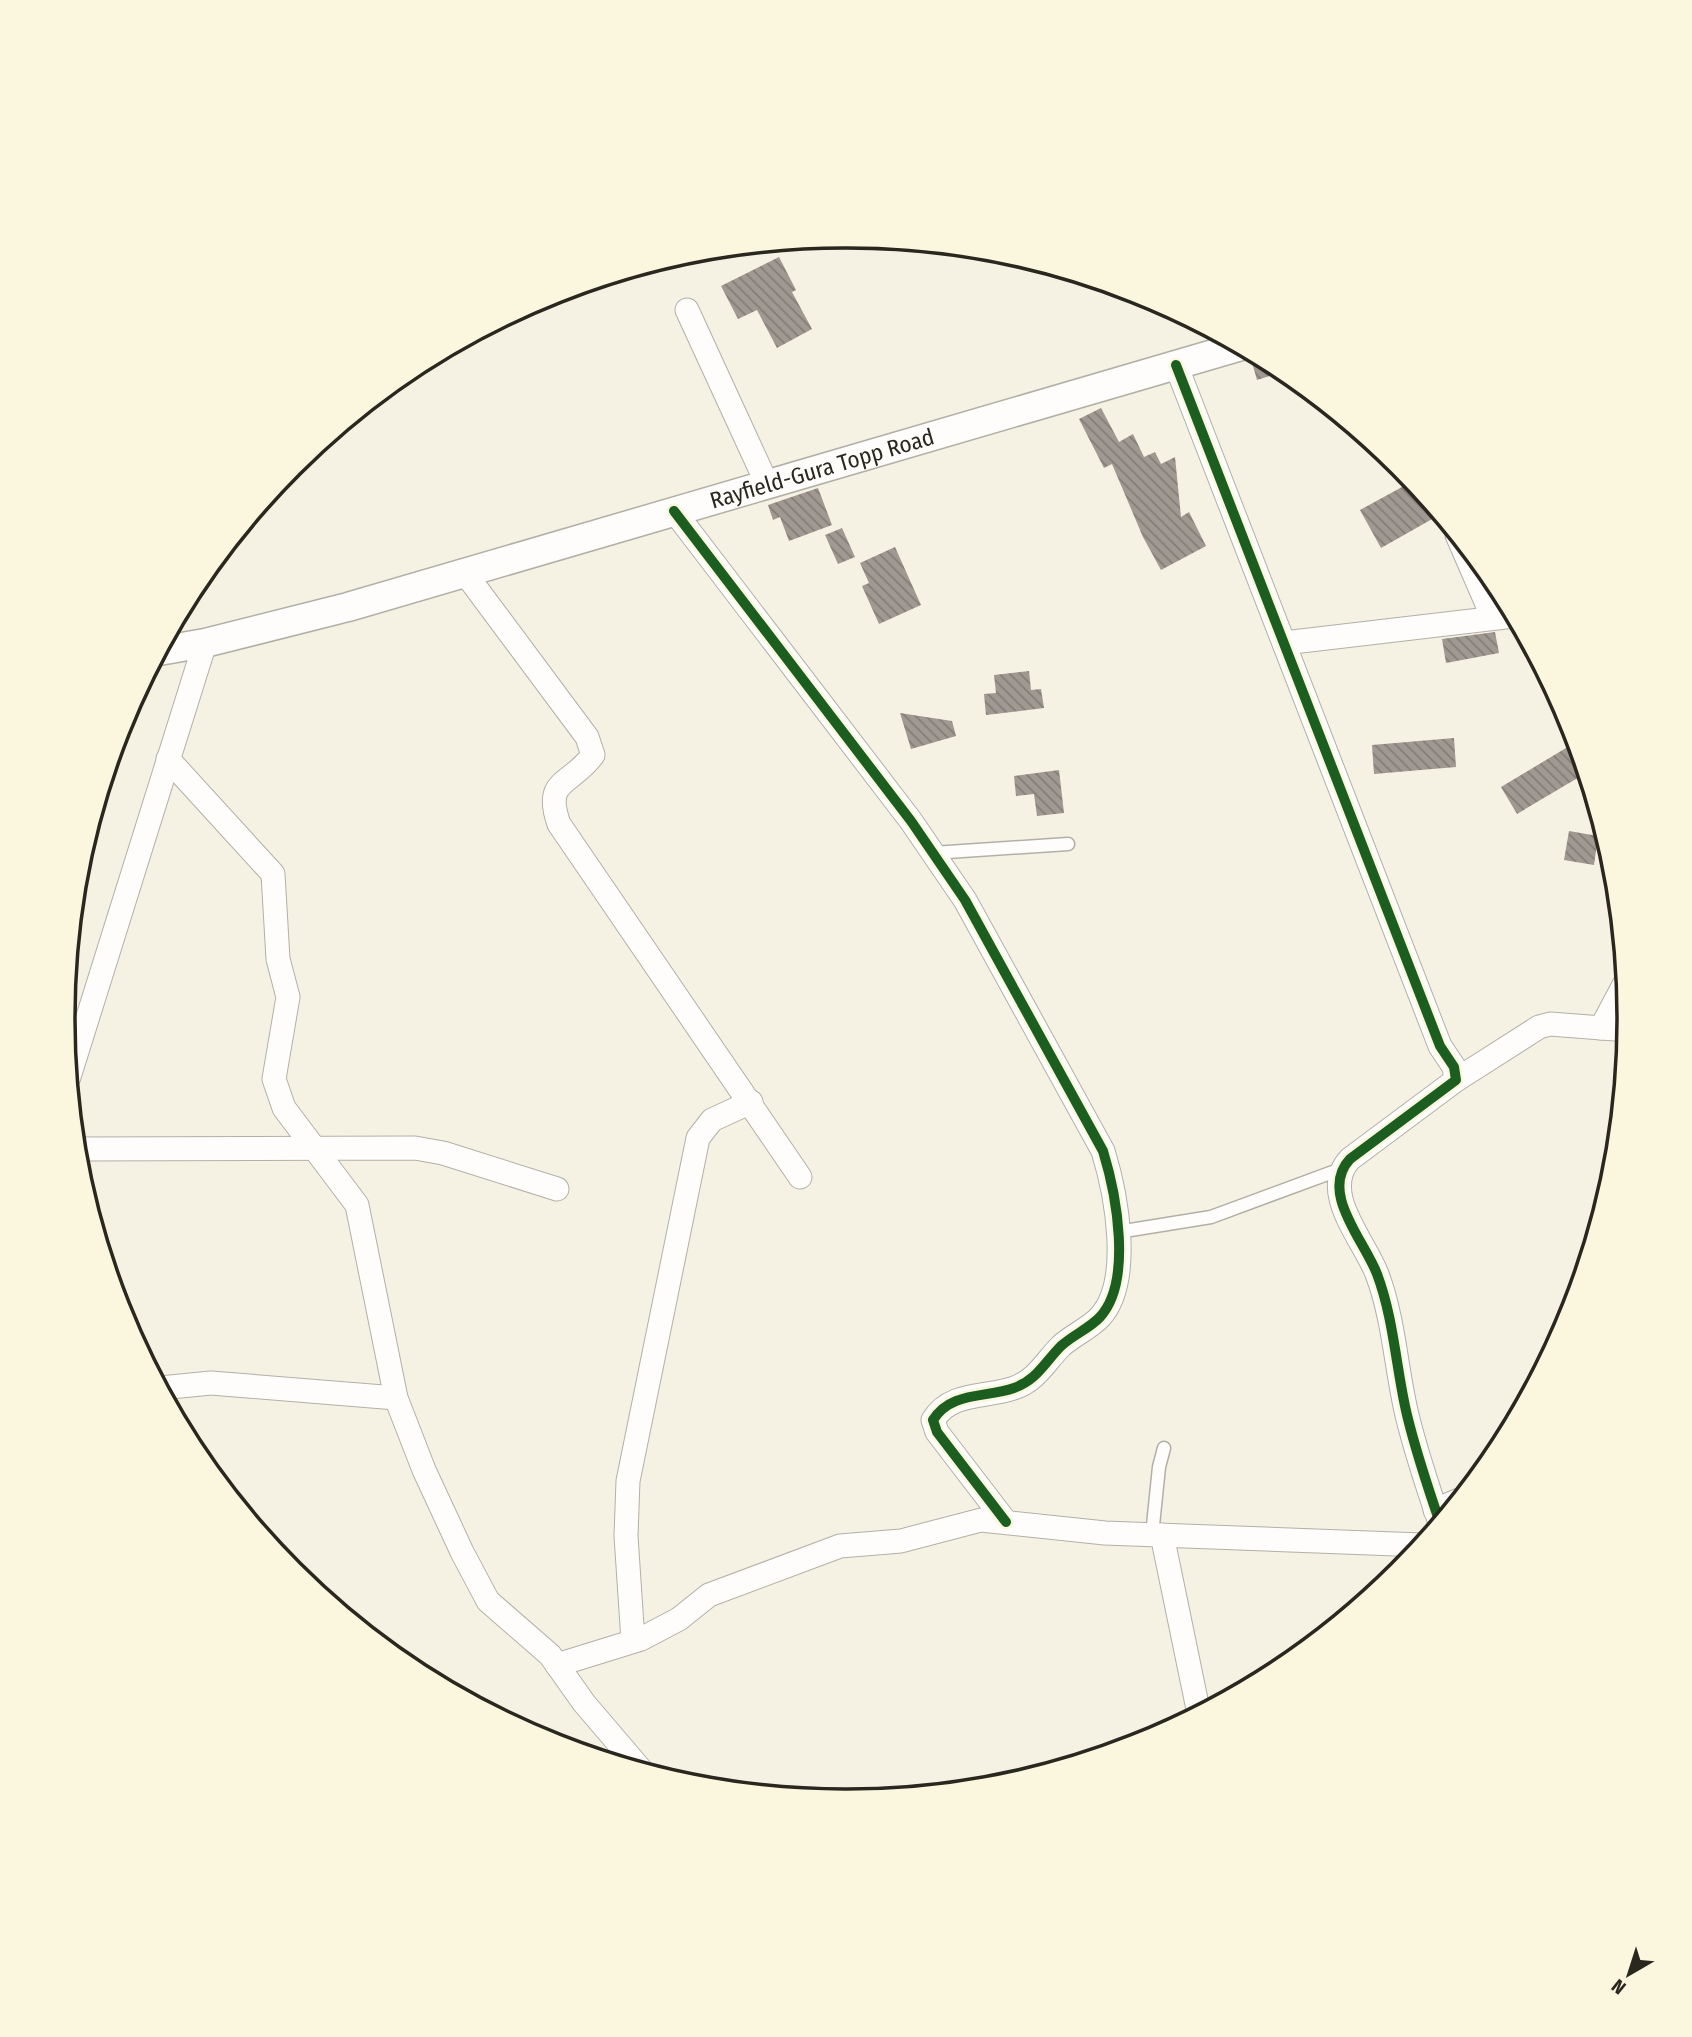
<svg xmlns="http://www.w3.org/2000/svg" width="1692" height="2037" font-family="'Fira Sans Condensed',sans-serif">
  <defs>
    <pattern id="building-back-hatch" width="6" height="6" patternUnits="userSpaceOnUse" patternTransform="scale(1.75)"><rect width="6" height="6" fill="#9f9992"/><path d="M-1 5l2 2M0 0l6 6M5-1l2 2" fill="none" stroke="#827d77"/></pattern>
  </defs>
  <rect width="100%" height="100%" fill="#f5f2e4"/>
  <g fill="url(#building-back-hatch)">
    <path d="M779,257L796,290L792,292L812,329L777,348L757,310L738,319L721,286Z"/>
    <path d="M1255,354L1281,368L1286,371L1257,380L1251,359Z"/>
    <path d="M1101,408L1119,442L1133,434L1144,457L1155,452L1161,464L1175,457L1181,517L1189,512L1206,546L1161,570L1143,537L1112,464L1104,468L1079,419Z"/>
    <path d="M1413,481L1434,518L1381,548L1360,510Z"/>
    <path d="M818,488L832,525L789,541L780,517L773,520L768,505Z"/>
    <path d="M842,528L855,557L838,564L825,535Z"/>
    <path d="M895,547L921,605L879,624L862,586L869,583L860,563Z"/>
    <path d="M1495,632L1499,653L1446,663L1442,639Z"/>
    <path d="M1029,671L1031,690L1041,689L1044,708L986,715L984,694L996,693L994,675Z"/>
    <path d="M900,713L952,721L956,736L911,749Z"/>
    <path d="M1454,738L1456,767L1374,774L1372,745Z"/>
    <path d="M1576,742L1586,773L1517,814L1501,787Z"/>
    <path d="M1059,770L1064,813L1037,816L1034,794L1016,796L1014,776Z"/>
    <path d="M1569,831L1598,836L1594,865L1564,860Z"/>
  </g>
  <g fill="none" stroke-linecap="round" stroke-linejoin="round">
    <defs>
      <g id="service">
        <path d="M933,853L1068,844"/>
        <path d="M1118,1232L1211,1217L1341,1169"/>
        <path d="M1152,1535L1159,1467L1164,1448"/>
      </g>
      <g id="minor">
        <path d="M687,310L767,484"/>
        <path d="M1176,365L1440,1046L1454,1067L1456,1080L1350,1159C1319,1192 1364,1240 1377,1274C1394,1319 1396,1369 1407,1415C1416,1452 1428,1488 1440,1523"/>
        <path d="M674,511L911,821L965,900L1103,1151C1116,1193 1133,1281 1100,1317C1090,1328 1073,1335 1061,1346C1045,1362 1037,1380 1014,1388C986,1398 951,1391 933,1420L937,1432L1006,1522"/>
        <path d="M1457,535L1493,618"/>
        <path d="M465,573L587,737L593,755C570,786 543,779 559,824L800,1177"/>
        <path d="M1284,643L1514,616"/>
        <path d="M168,759L273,874L278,959L288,997L274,1079L284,1108L357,1205L396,1398L424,1470L462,1552L488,1601L550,1655L584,1703L642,1771"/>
        <path d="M1601,1028L1625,983"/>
        <path d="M69,1077L205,643"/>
        <path d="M1456,1080L1539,1027L1550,1024L1628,1030"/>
        <path d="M76,1149L415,1148L443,1153L557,1189"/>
        <path d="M160,1388L211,1383L396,1398"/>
        <path d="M1435,1510L1459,1500"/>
        <path d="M1162,1535L1199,1714"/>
        <path d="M633,1641L626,1536L628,1481L698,1138L712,1120L751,1102"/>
        <path d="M557,1665L641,1639L679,1619L709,1595L840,1546L901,1541L981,1520L1105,1533L1422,1545"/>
      </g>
      <g id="tertiary">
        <path id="s1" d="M159,651L205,643L348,607L1241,346"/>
      </g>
    </defs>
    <use href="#service" stroke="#b2b0a6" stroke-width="15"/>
    <use href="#minor" stroke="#b2b0a6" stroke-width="25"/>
    <use href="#tertiary" stroke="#b2b0a6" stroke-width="31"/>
    <use href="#service" stroke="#fefdfb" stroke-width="12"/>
    <use href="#minor" stroke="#fefdfb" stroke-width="23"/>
    <use href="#tertiary" stroke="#fefdfb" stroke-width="28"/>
    <defs>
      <g id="cycleway">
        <path d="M1176,365L1440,1046L1454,1067L1456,1080L1350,1159C1319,1192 1364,1240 1377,1274C1394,1319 1396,1369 1407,1415C1416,1452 1428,1488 1440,1523"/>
        <path d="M674,511L911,821L965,900L1103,1151C1116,1193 1133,1281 1100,1317C1090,1328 1073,1335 1061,1346C1045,1362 1037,1380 1014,1388C986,1398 951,1391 933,1420L937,1432L1006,1522"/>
      </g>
    </defs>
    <use href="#cycleway" stroke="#fbf6de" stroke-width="15"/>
    <use href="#cycleway" stroke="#1b5e20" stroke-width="10"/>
  </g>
  <g text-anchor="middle" stroke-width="7" stroke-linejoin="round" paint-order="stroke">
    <g font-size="23" fill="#29271e" stroke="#fbf6de">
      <text dy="8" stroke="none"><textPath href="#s1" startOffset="688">Rayfield-Gura Topp Road</textPath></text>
    </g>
  </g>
  <path d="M0 0H1692V2037H0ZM845 248H847A770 770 0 0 1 1617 1018V1019A770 770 0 0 1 847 1789H845A770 770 0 0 1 75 1019V1018A770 770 0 0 1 845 248Z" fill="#fbf6de" fill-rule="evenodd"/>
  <path fill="none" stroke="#29271e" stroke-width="3.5" d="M845 248H847A770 770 0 0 1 1617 1018V1019A770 770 0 0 1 847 1789H845A770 770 0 0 1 75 1019V1018A770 770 0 0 1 845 248Z"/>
  <g transform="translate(1629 1974) rotate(219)" stroke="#fbf6de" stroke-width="5" paint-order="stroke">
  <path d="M0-5L12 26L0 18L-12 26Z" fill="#29271e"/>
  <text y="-10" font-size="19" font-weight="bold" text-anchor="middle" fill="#29271e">N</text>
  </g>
</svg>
